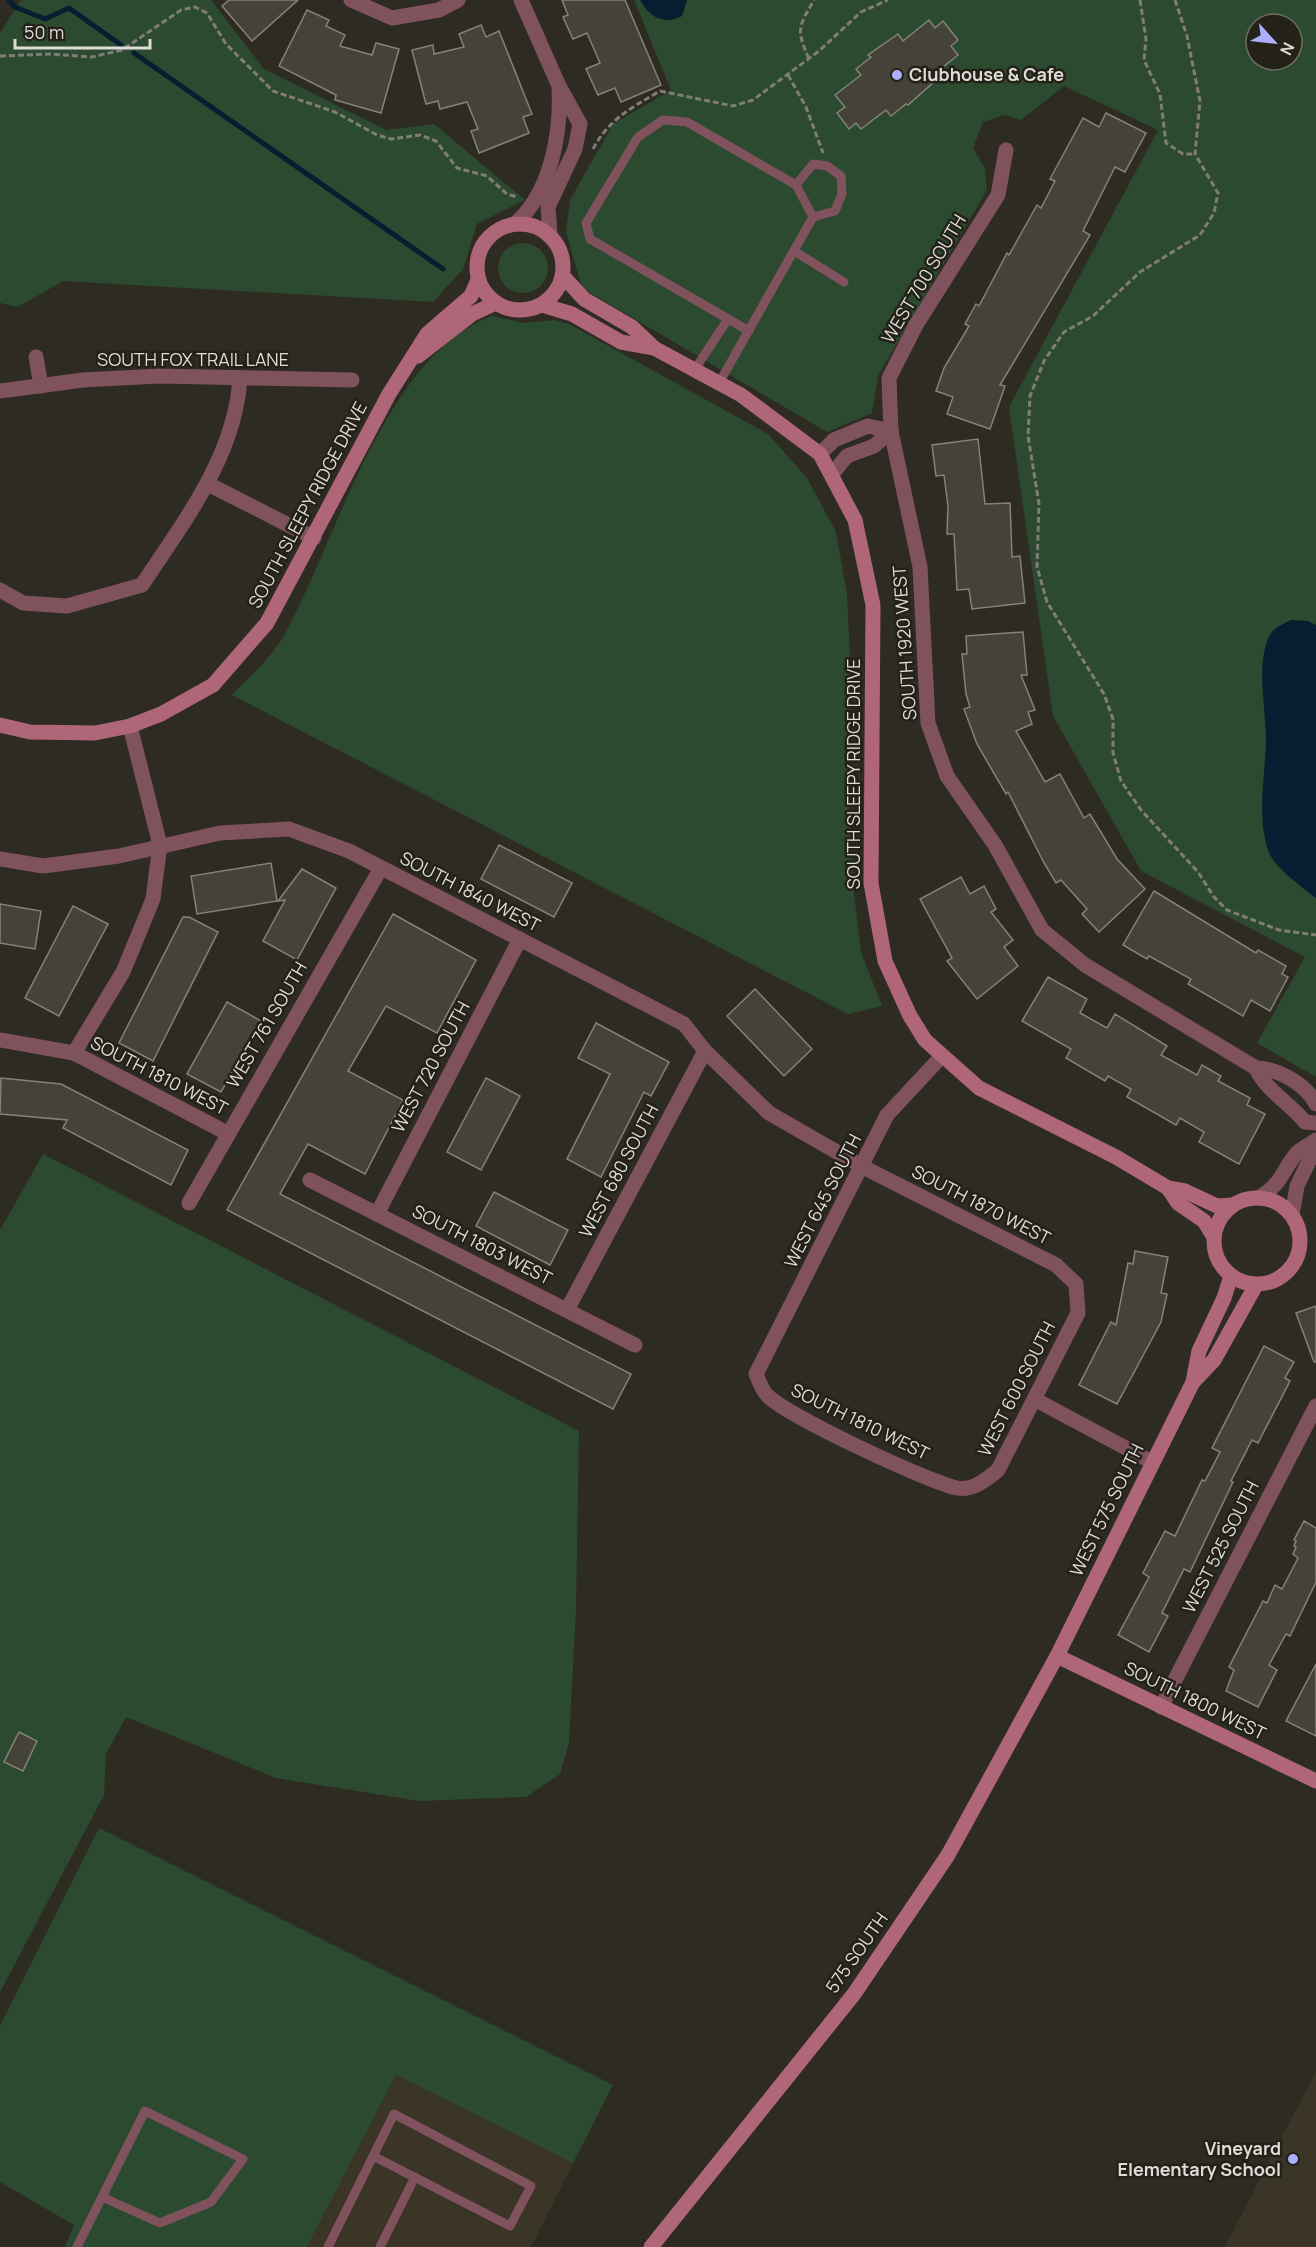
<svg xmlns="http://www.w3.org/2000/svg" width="1316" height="2247" font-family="Manrope,sans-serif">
  <rect width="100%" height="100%" fill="#2e2b23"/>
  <g fill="#3a3526">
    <path d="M1316,2071V2247H1225Z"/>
    <path d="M396,2075L573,2163L531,2247H307Z"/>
  </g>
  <g fill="#2c4a2f" fill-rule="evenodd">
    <path d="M21,0H211L264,69L386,130L434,124L525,200L477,224L463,269L433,302L63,281L18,307L0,303V33Z"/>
    <path d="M634,0H1316V1077L1257,1043L1305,957L1141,871L1053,716L1009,407L1158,130L1064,86L1021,120L1005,115L983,122L973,148L985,169L987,190L878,376L872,413L827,432L582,288L566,232L570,200L613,124L671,90ZM1256,24H1292V60H1256Z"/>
    <circle cx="523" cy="268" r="25"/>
    <path d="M492,316L524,323L554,320L569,324L768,434L807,478L836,532L847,594L851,681L848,795L854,894L861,952L882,1006L848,1014L232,695C249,677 270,659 283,637C336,544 383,356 492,316Z"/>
    <path d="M43,1154L579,1431L576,1608L569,1743L560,1774L526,1797L419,1801L276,1778L126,1717L106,1754L104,1795L0,1992V1230Z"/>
    <path d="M99,1828L613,2085L573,2163L396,2075L307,2247H65L74,2225L0,2182V2026Z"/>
  </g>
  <g fill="#061e31">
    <path d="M640,0H687L682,16C664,25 650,18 640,0Z"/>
    <path d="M1291,620L1308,621L1316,625V898C1302,887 1273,867 1268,850C1256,812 1266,774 1266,736C1265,706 1258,672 1266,644C1270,629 1279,626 1291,620Z"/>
  </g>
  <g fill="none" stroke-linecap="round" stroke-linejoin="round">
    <g stroke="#061e31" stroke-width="5">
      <path d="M9,0L15,7L45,19L69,8L121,45"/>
      <path d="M134,53L443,269"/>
    </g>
  </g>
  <g fill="#454239" stroke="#858278" stroke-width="1.5">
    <path d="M229,0H298L252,41L222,6Z"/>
    <path d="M562,0H625L661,85L621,102L615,88L598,95L586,69L600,63L587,33L573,39L563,17L568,15Z"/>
    <path d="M307,10L329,20L326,26L345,35L340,46L372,55L376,43L399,49L381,113L335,100L336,95L279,66Z"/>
    <path d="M929,20L935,28L943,21L958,40L951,46L958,55L933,75L936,80L908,105L906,104L891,116L886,110L861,129L856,123L849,129L837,113L845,107L835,95L861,75L856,69L871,57L868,55L898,34L903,41Z"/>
    <path d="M481,25L486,37L499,31L532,114L523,117L529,133L479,153L471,131L478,129L467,102L440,109L438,101L426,104L412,50L433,45L434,54L464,47L459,34Z"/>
    <path d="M1106,113L1146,133L1125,172L1115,167L1083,231L1090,235L1000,385L1005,386L990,429L947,414L953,397L936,391L944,368L969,326L965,324L976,304L979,306L1007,253L1009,255L1037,205L1041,208L1055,181L1050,179L1083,118L1099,127Z"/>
    <path d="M978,439L985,504L1010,503L1012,557L1020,556L1025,603L972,609L969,589L957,590L954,534H947L948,506L944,475L936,476L932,445Z"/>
    <path d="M1023,632L1027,675H1021L1035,710L1028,712L1032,724L1016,731L1045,782L1060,774L1084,818L1090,814L1117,859L1145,889L1099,932L1082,914L1087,909L1061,880L1056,883L1043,861L1008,792L1006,794L977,744L964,709L970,707L966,694L962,654H967L966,636Z"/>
    <path d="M499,845L572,883L554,917L481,879Z"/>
    <path d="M271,863L277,901L197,914L191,876Z"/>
    <path d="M302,869L336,888L297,960L263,941L285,900L278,901Z"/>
    <path d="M961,877L970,894L984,886L996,909L991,912L1013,940L1004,947L1018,966L977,999L947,961L952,958L920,899Z"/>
    <path d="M1154,891L1256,953L1258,950L1286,966L1282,974L1288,977L1270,1011L1251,1000L1243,1016L1188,984L1191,979L1149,956L1147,959L1123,945Z"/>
    <path d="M0,904L41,911L35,949L0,943Z"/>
    <path d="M73,906L108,924L59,1016L25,998Z"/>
    <path d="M393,914L476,960L437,1033L386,1006L348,1071L403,1100L365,1174L308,1144L280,1194L631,1374L613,1409L227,1210Z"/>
    <path d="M183,917H189L218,932L153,1061L119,1043Z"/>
    <path d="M1048,977L1087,999L1080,1013L1107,1028L1115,1014L1167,1046L1161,1055L1197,1075L1202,1065L1221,1076L1218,1081L1250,1098L1247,1105L1265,1114L1239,1164L1199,1142L1204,1132L1180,1118L1176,1125L1127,1097L1131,1089L1108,1076L1105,1081L1066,1058L1071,1049L1022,1021Z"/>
    <path d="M755,989L812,1049L784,1076L727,1016Z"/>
    <path d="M227,1002L261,1021L221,1092L187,1074Z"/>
    <path d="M596,1023L669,1062L651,1096L644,1092L601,1177L567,1159L610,1074L578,1058Z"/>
    <path d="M1,1078L61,1084L188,1150L171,1185L63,1128L67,1120L0,1114Z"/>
    <path d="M486,1078L520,1096L481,1170L447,1152Z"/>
    <path d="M494,1192L568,1230L550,1265L476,1226Z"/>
    <path d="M1135,1251L1168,1257L1161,1293L1167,1294L1161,1322L1117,1404L1079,1385L1111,1322L1116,1325L1128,1263L1133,1264Z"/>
    <path d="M1316,1306V1362H1314L1296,1313Z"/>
    <path d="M1264,1346L1294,1362L1285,1378L1290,1381L1258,1443L1252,1440L1231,1481L1233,1482L1190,1572L1184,1569L1162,1613L1168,1616L1149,1652L1118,1635L1149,1577L1143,1573L1165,1531L1175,1536L1202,1480L1205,1481L1220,1452L1212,1448Z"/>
    <path d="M1304,1521L1316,1528V1582L1290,1636L1286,1634L1269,1665L1277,1670L1258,1707L1226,1691L1234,1670L1229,1667L1263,1601L1267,1603L1275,1585L1282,1589L1298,1558L1293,1554L1296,1547L1294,1546L1296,1541L1294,1540Z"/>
    <path d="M1316,1664V1736L1286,1721Z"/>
    <path d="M19,1732L37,1741L23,1771L4,1762Z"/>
  </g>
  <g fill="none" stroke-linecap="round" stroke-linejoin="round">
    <g stroke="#807d76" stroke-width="3" stroke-dasharray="6 3" stroke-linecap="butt">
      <path d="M1140,0L1146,39L1144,60L1160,94L1166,143L1183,154H1195"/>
      <path d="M1175,0L1187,36L1200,101L1195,154L1218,193L1214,213L1200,235L1140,272L1093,316L1064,332L1044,361L1030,396L1028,436L1039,504L1037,567L1047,602L1104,694L1113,719V753L1121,781L1141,810L1198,872L1214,897L1227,910L1279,930L1316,935"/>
      <path d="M0,56L50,54L92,57L122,50L181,10L195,7L207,13L226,44L273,91L335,112L377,135L391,139L420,135L436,141L457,168L487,176L507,194L517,197"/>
      <path d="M809,59C796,29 798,28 814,0"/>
      <path d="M788,75L806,107L823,153"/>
      <path d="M593,149C609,119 631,108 660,91L733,106L753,100L819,51L861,12L888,0"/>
    </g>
    <g stroke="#7f525d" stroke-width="9">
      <path d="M796,185L813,164L827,166L841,176L842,194L835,211L813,217"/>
      <path d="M794,251L844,282"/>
      <path d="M695,369L728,319"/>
      <path d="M719,383L813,217L796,185L687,122L663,120L638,137L586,223L590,239L749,331"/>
      <path d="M77,2247L145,2111L243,2159L211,2202L160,2223L102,2197"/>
      <path d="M328,2247L394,2114L531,2186L510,2226L373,2156"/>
      <path d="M380,2247L415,2177"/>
    </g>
    <g stroke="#7f525d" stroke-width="15">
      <path d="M351,0L392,18L439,10L458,0"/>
      <path d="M521,0L559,86L580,124L575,149L548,207L550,234"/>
      <path d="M1006,150L998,195L916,325L889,378L891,431L920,567L928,723L947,776L995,845L1042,930L1085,965L1256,1068C1277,1068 1306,1084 1316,1104"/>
      <path d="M516,223C551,191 561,135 559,89"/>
      <path d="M36,357L41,386"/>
      <path d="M0,391L83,380L159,376L352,380"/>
      <path d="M820,454L834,440L868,426L891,431"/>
      <path d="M832,474L847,456L874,446L891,431"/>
      <path d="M208,484L314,538"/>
      <path d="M0,590L23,603L67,606L142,585C184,521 235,457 240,378"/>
      <path d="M0,859L43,866L119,856L220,833L289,829L349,851L684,1024L705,1051L769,1113L863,1167L1056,1265L1076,1284L1078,1313L998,1470C987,1479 973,1491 957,1488C928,1482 785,1415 767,1395C762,1390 759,1381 756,1374L887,1115L941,1057"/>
      <path d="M0,1040L74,1053L227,1133"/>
      <path d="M74,1053L123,972L153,899L160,845L130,726"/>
      <path d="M1256,1068C1265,1090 1290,1103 1305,1122L1316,1123"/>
      <path d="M310,1180L635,1345"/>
      <path d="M1258,1198C1283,1183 1280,1174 1296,1154C1301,1148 1310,1145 1316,1140"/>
      <path d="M189,1203L381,868"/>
      <path d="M377,1214L520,939"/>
      <path d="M1292,1215L1297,1186L1310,1159L1312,1144"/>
      <path d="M567,1310L705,1051"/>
      <path d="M1036,1400L1152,1462"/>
      <path d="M1161,1707L1316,1406"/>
    </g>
    <g stroke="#ae6678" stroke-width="15">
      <circle cx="520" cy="267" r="43"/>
      <path d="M563,276L584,299L632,327L654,348L741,395L820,454L855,520L873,605L871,883L885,961L910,1016L925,1040L979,1088L1116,1157L1168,1188L1185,1191L1217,1206L1233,1205"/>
      <path d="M542,305L572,314L621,342L654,348"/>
      <path d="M418,356L472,314L496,303"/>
      <path d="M0,725L30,732L95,733L130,726L161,714L213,685L267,623L389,394L427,334L471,296L478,280"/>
      <path d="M1168,1188L1178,1203L1204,1221L1214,1237"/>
      <circle cx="1257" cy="1241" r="43"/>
      <path d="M1193,1382L1214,1360L1256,1285"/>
      <path d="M1057,1656L1316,1781"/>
      <path d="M651,2247L854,1994L948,1855L1057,1656L1193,1382L1199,1351L1224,1298L1231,1276"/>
    </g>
  </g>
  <g fill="#acaffb" stroke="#242119" stroke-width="2">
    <circle cx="897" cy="75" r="6"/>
    <circle cx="1293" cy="2159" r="6"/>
  </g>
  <g text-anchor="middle" stroke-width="5" stroke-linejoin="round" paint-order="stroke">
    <g font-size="18" font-weight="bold" fill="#dedcd7" stroke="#242119" text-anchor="start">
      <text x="909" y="81">Clubhouse &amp; Cafe</text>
      <text x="1281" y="2155" text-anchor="end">Vineyard<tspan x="1281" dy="21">Elementary School</tspan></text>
    </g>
    <g font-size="18" fill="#dedcd7" stroke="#242119">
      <text transform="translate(924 279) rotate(-59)" y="6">WEST 700 SOUTH</text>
      <text x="193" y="366">SOUTH FOX TRAIL LANE</text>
      <text transform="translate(308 505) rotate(-62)" y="6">SOUTH SLEEPY RIDGE DRIVE</text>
      <text transform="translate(905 643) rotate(-94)" y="6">SOUTH 1920 WEST</text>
      <text transform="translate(854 774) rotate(-90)" y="6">SOUTH SLEEPY RIDGE DRIVE</text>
      <text transform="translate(470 892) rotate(27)" y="6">SOUTH 1840 WEST</text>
      <text transform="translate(267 1025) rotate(-60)" y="6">WEST 761 SOUTH</text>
      <text transform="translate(431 1067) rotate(-62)" y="6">WEST 720 SOUTH</text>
      <text transform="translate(159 1076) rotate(27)" y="6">SOUTH 1810 WEST</text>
      <text transform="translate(619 1171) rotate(-62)" y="6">WEST 680 SOUTH</text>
      <text transform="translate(823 1201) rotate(-63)" y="6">WEST 645 SOUTH</text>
      <text transform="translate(981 1205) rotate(27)" y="6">SOUTH 1870 WEST</text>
      <text transform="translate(482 1245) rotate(27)" y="6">SOUTH 1803 WEST</text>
      <text transform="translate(1017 1389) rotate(-63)" y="6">WEST 600 SOUTH</text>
      <text transform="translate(860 1422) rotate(26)" y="6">SOUTH 1810 WEST</text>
      <text transform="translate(1107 1510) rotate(-64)" y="6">WEST 575 SOUTH</text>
      <text transform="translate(1221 1547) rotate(-63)" y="6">WEST 525 SOUTH</text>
      <text transform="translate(1195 1701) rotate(26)" y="6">SOUTH 1800 WEST</text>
      <text transform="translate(857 1953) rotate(-55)" y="6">575 SOUTH</text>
    </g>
  </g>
  <g transform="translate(1274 42) rotate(117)"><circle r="28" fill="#242119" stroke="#6e6c65" stroke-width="1.5"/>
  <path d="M0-4.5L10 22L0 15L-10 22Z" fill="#acaffb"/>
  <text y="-9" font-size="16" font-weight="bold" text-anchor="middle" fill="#dedcd7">N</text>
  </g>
  <path d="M15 39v9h135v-9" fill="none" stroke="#dedcd7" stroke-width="3"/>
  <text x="24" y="39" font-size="18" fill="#dedcd7" stroke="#242119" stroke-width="4.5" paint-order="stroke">50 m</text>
</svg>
